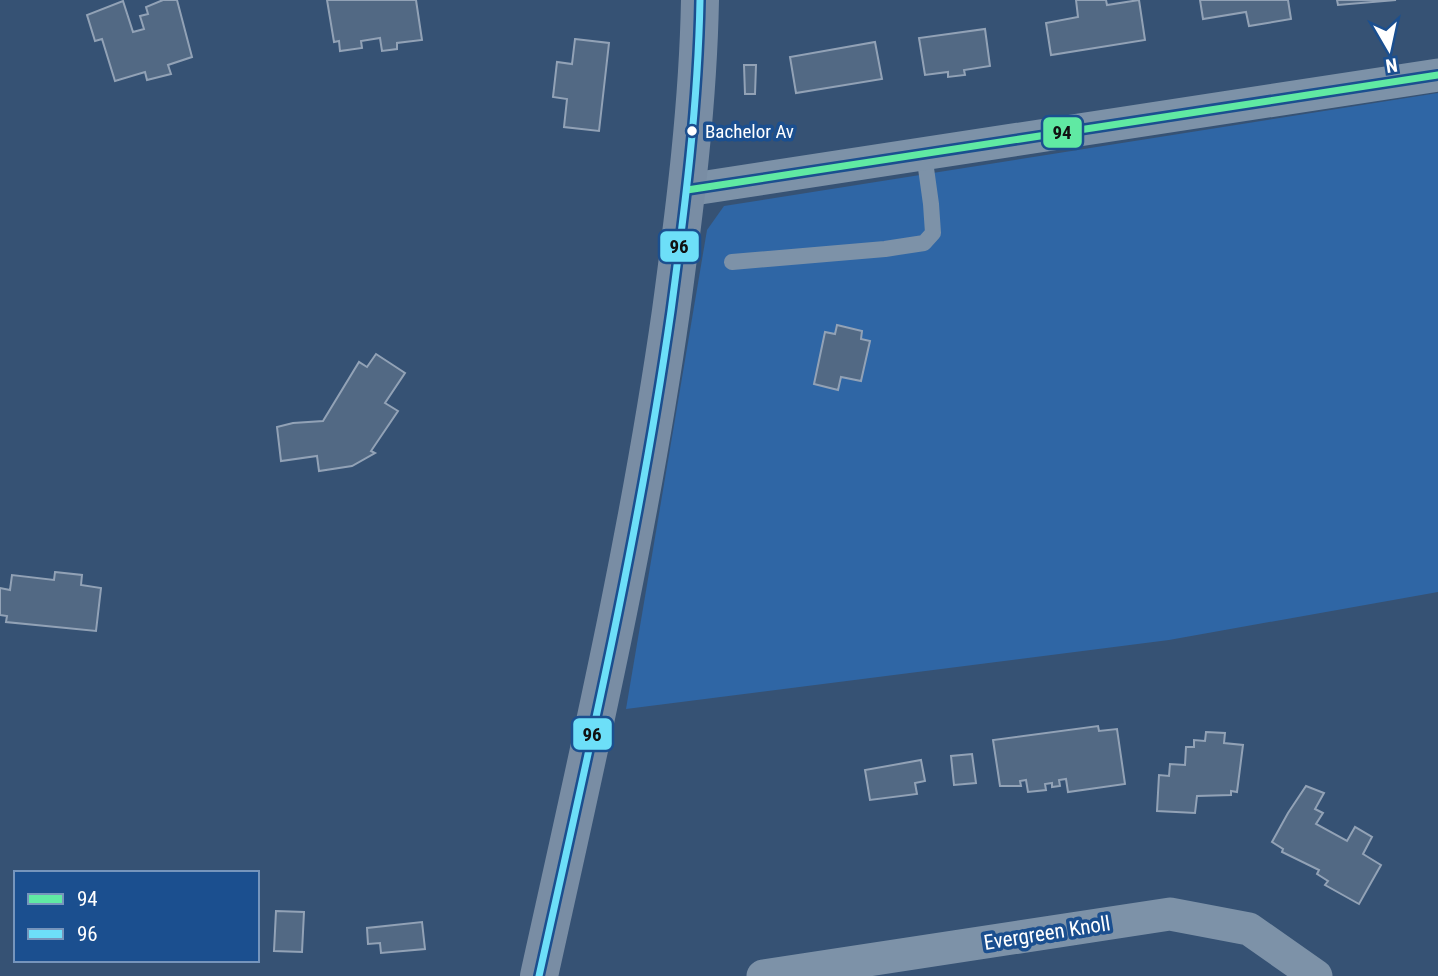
<svg xmlns="http://www.w3.org/2000/svg" width="1438" height="976" font-family="'Roboto Condensed',sans-serif">
  <rect width="100%" height="100%" fill="#365274"/>
  <path fill="#2f66a5" d="M1438,93V592L1169,640L626,709L707,230L724,206Z"/>
  <g fill="#526984" stroke="#92a2b6" stroke-width="2">
    <path d="M163,0H177L192,57L168,65L171,74L147,80L145,72L115,81L102,39L95,41L87,15L123,1L133,32L144,29L140,16L148,14L146,7Z"/>
    <path d="M327,0H416L422,40L397,43V49L382,51L380,38L361,41L362,48L340,51L339,41L334,42Z"/>
    <path d="M1076,0H1106L1107,5L1139,0L1145,40L1051,55L1046,23L1078,17Z"/>
    <path d="M1200,0H1288L1291,19L1249,26L1246,12L1203,19Z"/>
    <path d="M1337,0H1396L1338,5Z"/>
    <path d="M985,29L990,66L964,70L965,75L948,77V72L925,75L919,38Z"/>
    <path d="M575,39L609,43L599,131L564,127L567,99L553,97L557,62L572,64Z"/>
    <path d="M875,42L882,79L796,93L790,57Z"/>
    <path d="M744,65H756L755,94H745Z"/>
    <path d="M837,325L862,331L861,339L870,341L861,381L841,377L838,390L814,384L825,332L835,334Z"/>
    <path d="M376,354L405,373L385,403L398,411L371,451L375,453L352,466L319,471L317,456L281,461L277,427L293,423L323,421L359,362L367,367Z"/>
    <path d="M55,572L82,575L81,585L101,588L96,631L6,622L7,616L0,615V588L10,590L12,575L54,580Z"/>
    <path d="M1098,726L1099,731L1117,729L1125,784L1068,792L1066,779L1059,780L1060,786L1052,787V783L1045,784L1046,790L1028,792L1026,780L1020,781L1021,786H1000L993,740Z"/>
    <path d="M1206,732L1225,733L1224,743L1243,745L1237,792L1231,791V795L1197,796L1195,813L1157,811L1159,775L1169,776L1170,764L1185,765L1186,747H1194V740L1205,741Z"/>
    <path d="M972,754L976,783L954,785L951,756Z"/>
    <path d="M921,760L925,781L915,783L917,794L870,800L865,770Z"/>
    <path d="M1306,786L1324,793L1315,809L1323,813L1316,824L1347,841L1355,827L1372,837L1363,854L1381,865L1359,904L1325,885L1328,881L1317,874L1319,870L1282,852L1283,849L1272,842L1288,813Z"/>
    <path d="M276,911L304,912L302,952L274,951Z"/>
    <path d="M422,922L425,949L381,953L380,943L368,944L367,928Z"/>
  </g>
  <g fill="none" stroke-linecap="round" stroke-linejoin="round">
    <path stroke="#7d92a8" stroke-width="16" d="M732,262L885,249L924,243L933,233L931,204L924,154"/>
    <g stroke="#7d92a8" stroke-width="33">
      <path d="M687,190L1438,75"/>
      <path d="M763,976L1170,914L1249,929L1316,976"/>
    </g>
    <path stroke="#798da4" stroke-width="38" d="M539,976C588,755 639,535 671,311C685,207 698,105 700,0"/>
    <defs>
      <path id="bus-1" d="M687,190L1438,75"/>
      <path id="bus-2" d="M539,976C588,755 639,535 671,311C685,207 698,105 700,0"/>
    </defs>
    <use href="#bus-1" stroke="#1b4f8f" stroke-width="12"/>
    <use href="#bus-2" stroke="#1b4f8f" stroke-width="12"/>
    <use href="#bus-1" stroke="#60e9a3" stroke-width="7"/>
    <use href="#bus-2" stroke="#6ddff8" stroke-width="7"/>
  </g>
  <circle fill="#fff" stroke="#1b4f8f" stroke-width="2.5" cx="692" cy="131" r="6"/>
  <g text-anchor="middle" stroke-width="7" stroke-linejoin="round" paint-order="stroke">
    <g font-size="19" fill="#fff" stroke="#1b4f8f" text-anchor="start">
      <text x="705" y="138">Bachelor Av</text>
    </g>
    <g font-size="21" fill="#fff" stroke="#1b4f8f">
      <text transform="translate(1047 933) rotate(-9)" y="7">Evergreen Knoll</text>
    </g>
  </g>
  <g stroke="#1b4f8f" stroke-width="2.5">
    <rect x="1042" y="116" width="41" height="33" rx="7" fill="#60e9a3"/>
    <rect x="659" y="230" width="41" height="33" rx="7" fill="#6ddff8"/>
    <rect x="572" y="717" width="41" height="34" rx="7" fill="#6ddff8"/>
  </g>
  <g font-size="19" text-anchor="middle" font-weight="bold" fill="#111">
    <text x="1062" y="139">94</text>
    <text x="679" y="253">96</text>
    <text x="592" y="741">96</text>
  </g>
  <rect x="14" y="871" width="245" height="91" fill="#1b4f8f" stroke="#7695bc" stroke-width="2"/>
  <rect x="28" y="894" width="35" height="10" fill="#60e9a3" stroke="#7695bc" stroke-width="2"/>
  <text x="77" y="906" font-size="21" fill="#ffffff">94</text>
  <rect x="28" y="929" width="35" height="10" fill="#6ddff8" stroke="#7695bc" stroke-width="2"/>
  <text x="77" y="941" font-size="21" fill="#ffffff">96</text>
  <g transform="translate(1389 49) rotate(171)" stroke="#1b4f8f" stroke-width="5" paint-order="stroke">
  <path d="M0-5L12 26L0 18L-12 26Z" fill="#ffffff"/>
  <text y="-10" font-size="19" font-weight="bold" text-anchor="middle" fill="#ffffff">N</text>
  </g>
</svg>
